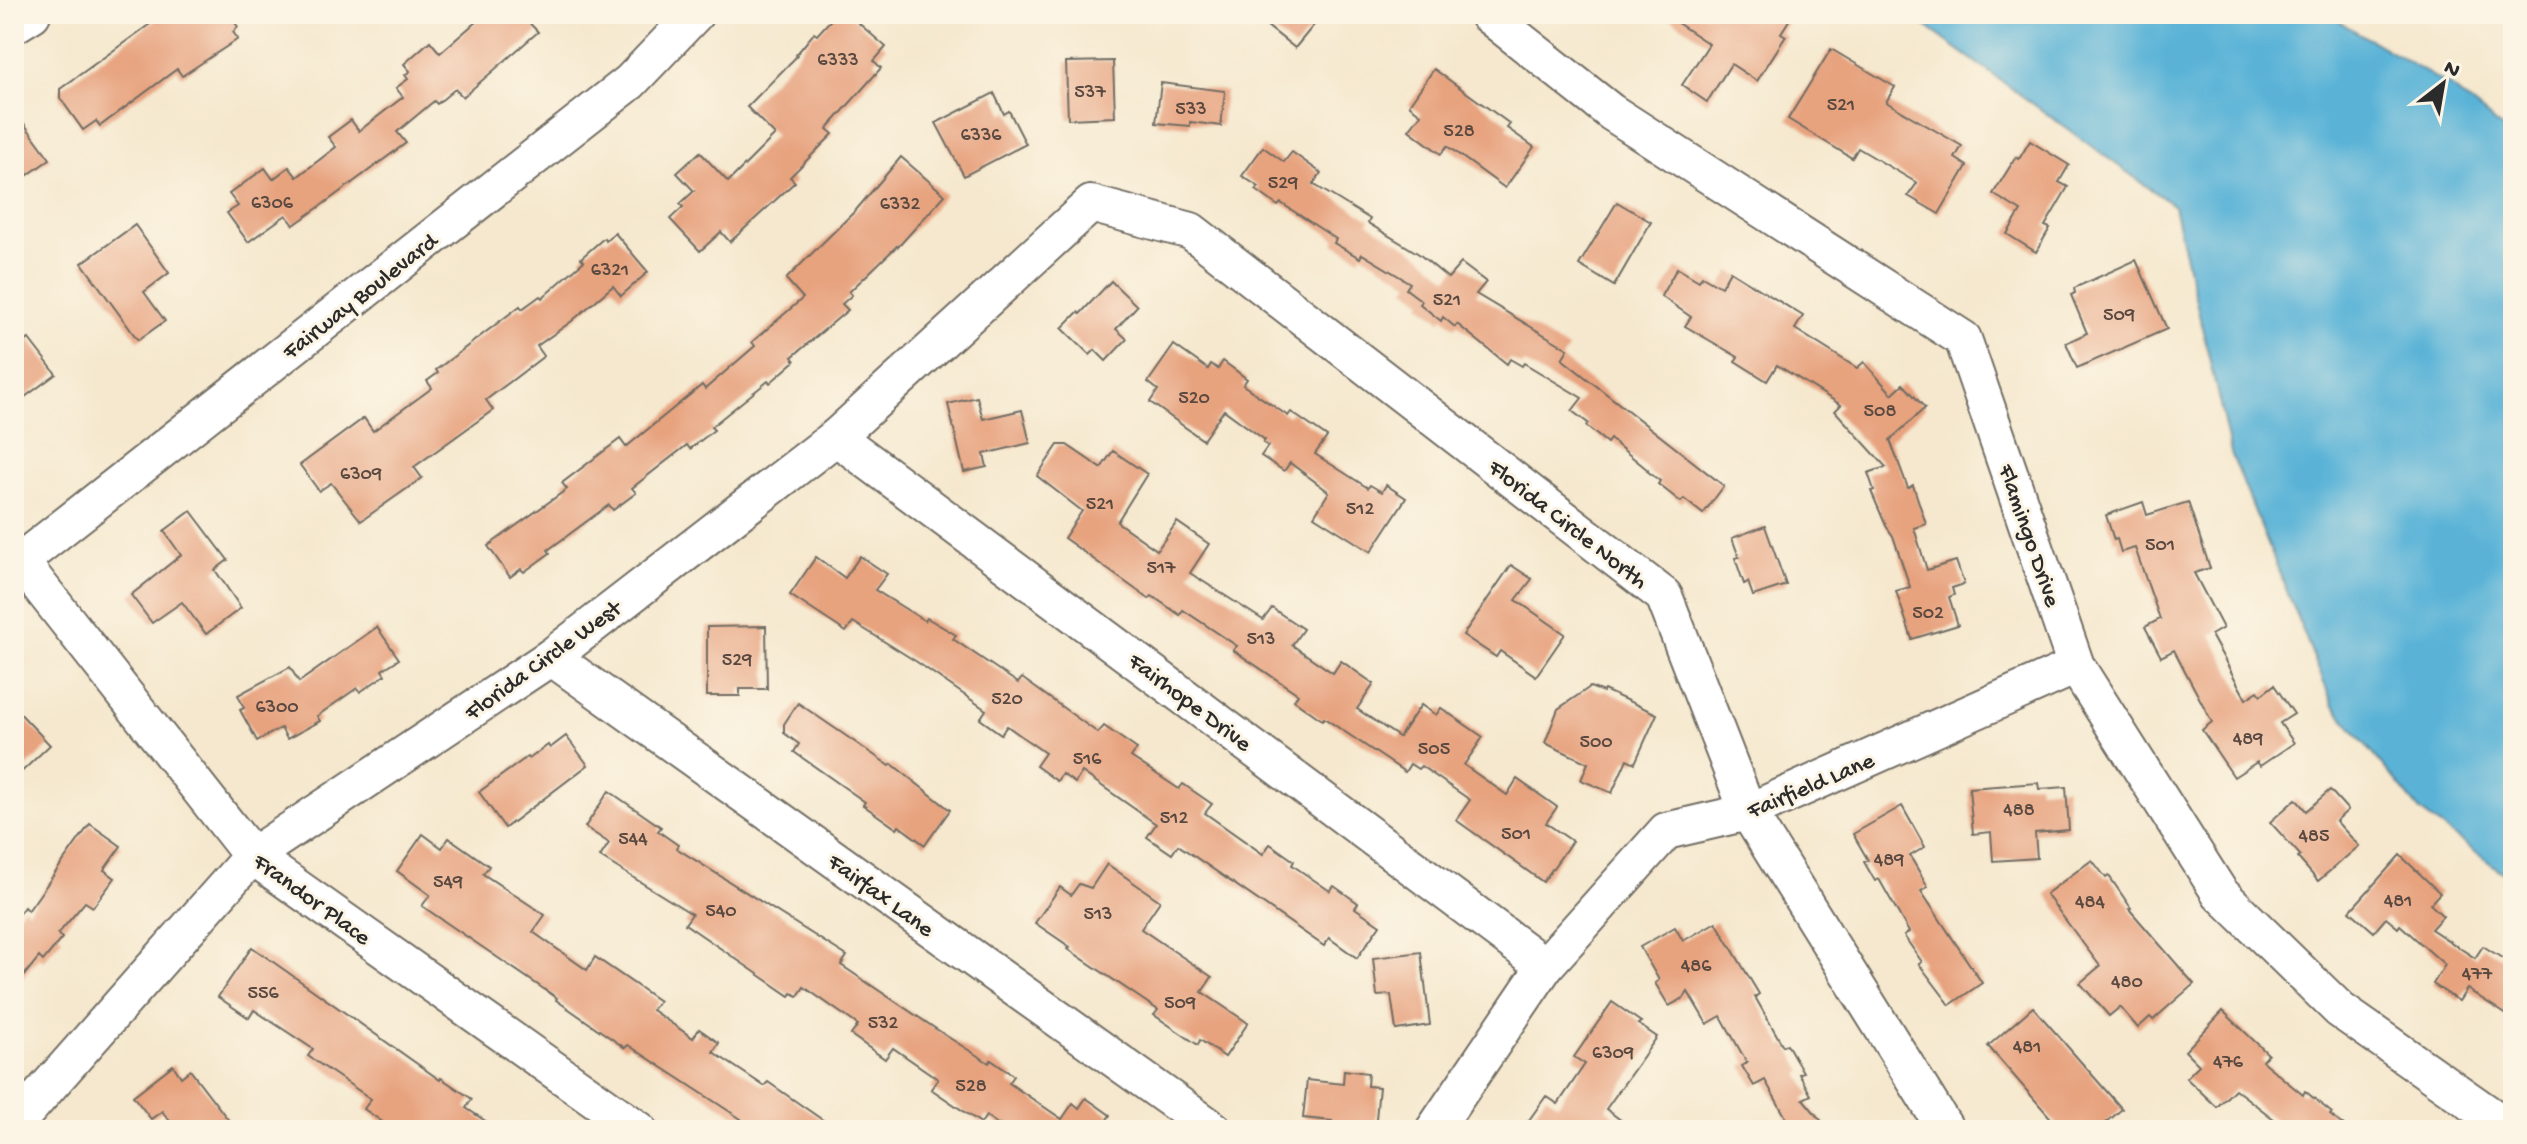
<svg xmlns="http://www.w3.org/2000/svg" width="2527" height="1144" font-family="'Gochi Hand',sans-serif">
  <rect width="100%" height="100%" fill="#fcf5e5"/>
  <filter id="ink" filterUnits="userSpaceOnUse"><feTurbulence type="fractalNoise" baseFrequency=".0125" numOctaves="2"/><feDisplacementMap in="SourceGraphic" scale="16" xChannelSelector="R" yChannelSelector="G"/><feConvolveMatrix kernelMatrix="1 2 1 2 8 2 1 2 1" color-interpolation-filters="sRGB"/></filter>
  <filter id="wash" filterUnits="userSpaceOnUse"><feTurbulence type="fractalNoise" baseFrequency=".006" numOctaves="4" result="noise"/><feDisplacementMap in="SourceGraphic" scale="32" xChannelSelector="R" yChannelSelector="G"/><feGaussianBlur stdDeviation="1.8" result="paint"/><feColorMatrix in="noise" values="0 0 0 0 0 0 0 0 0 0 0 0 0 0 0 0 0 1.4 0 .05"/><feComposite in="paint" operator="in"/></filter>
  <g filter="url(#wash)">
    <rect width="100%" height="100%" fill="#f5e8ce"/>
    <path fill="#5ab3d7" stroke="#426f81" stroke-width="2" d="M1909,14H2326L2451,87L2513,137V499L2511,504L2513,517V880L2420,811L2333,705L2231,453L2174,206Z"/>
    <g id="blocks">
      <g fill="#e7a27e">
        <path d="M164,14H229L238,27L233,32L238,39L182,76L177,69L100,126L96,121L83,130L60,98V89Z"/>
        <path d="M485,14H521L538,32L463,97L455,89L437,104L434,101L397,132L406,143L322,205L294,225L286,215L248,242L227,213L238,206L229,194L265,168L273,179L289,167L297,177L336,147L328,137L351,120L359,131L403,97L396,88L408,79L405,75L410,71L404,64L430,41L440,53Z"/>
        <path d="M836,14H848L886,47L874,61L881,68L827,129L833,134L790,177L795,182L730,242L721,232L700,251L670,219L683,207L680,204L694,191L677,173L700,152L728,182L775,135L747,107L797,56L796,55L814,33L817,35Z"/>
        <path d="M1252,14H1323L1295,48Z"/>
        <path d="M1664,14H1793L1781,33L1786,36L1757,81L1731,64L1707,102L1682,85L1709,44Z"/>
        <path d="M1831,49L1895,87L1886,102L1962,146L1955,158L1967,166L1939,214L1908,196L1917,183L1858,148L1852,158L1788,119Z"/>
        <path d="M1113,61L1115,117L1068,119L1066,62Z"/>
        <path d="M1434,69L1510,124L1507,128L1534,147L1505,188L1447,146L1441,154L1409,130L1421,114L1409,105Z"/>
        <path d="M1161,83L1225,91L1221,126L1190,122V126L1156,123Z"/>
        <path d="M994,93L1004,114L1009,111L1026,144L964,176L936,123Z"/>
        <path d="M14,110L50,159L14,185Z"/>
        <path d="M2030,141L2069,165L2059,182L2068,187L2045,226L2050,228L2036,252L2007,234L2021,211L1993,194L2016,157L2019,159Z"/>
        <path d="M1263,147L1284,162L1292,152L1321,173L1313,184L1370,219L1368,223L1419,254L1448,278L1461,263L1486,282L1476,294L1568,349L1562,359L1724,486L1703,514L1684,499L1681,502L1658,484L1660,481L1647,471L1648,470L1610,439L1607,443L1586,426L1588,423L1572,411L1582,398L1524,363L1522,366L1510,359L1507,364L1457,324L1455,327L1443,317L1441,321L1420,304L1422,301L1406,289L1410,283L1362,254L1360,258L1334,243L1336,239L1281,203L1278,206L1256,190L1259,187L1242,176Z"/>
        <path d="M901,157L945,195L898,247L897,246L849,292L852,295L842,304L848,310L792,357L795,361L770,383L768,381L711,427L714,430L690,449L687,445L632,488L636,493L613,510L609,505L548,550L550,553L524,572L521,569L510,577L488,546L567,489L562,483L620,439L626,447L702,385L705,389L755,346L752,342L803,298L786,279L856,210Z"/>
        <path d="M1617,202L1651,222L1614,286L1579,265Z"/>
        <path d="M135,225L169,273L144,292L165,321L138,340L82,263Z"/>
        <path d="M615,233L648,272L621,296L613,286L572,321L537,346L544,356L486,400L493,410L414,467L422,478L361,521L331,483L319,491L300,465L364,418L373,431L432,388L427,381L438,373L436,370L520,306L522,309L540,296L542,298L584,261L581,258L604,238L606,241Z"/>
        <path d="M2136,260L2167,329L2077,368L2066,343L2087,333L2071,295L2075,293L2074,288Z"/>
        <path d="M1677,268L1699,281L1702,276L1721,287L1730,271L1803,316L1795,329L1857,368L1864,362L1892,394L1903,384L1925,408L1890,440L1908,488L1913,485L1926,524L1914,528L1927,570L1956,561L1964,584L1952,588L1954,595L1949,597L1958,625L1912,639L1896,591L1910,587L1893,536L1886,526L1871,491L1874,490L1868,473L1886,467L1835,411L1841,405L1777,365L1767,381L1735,361L1738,357L1685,326L1691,317L1661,296Z"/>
        <path d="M1111,281L1137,306L1116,329L1127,339L1106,361L1095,350L1090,355L1062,328L1078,312L1080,314Z"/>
        <path d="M29,339L56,374L14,405V350Z"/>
        <path d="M1174,345L1208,369L1211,364L1218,369L1223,361L1247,379L1243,385L1288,416L1291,412L1327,437L1315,454L1368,488L1370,485L1382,492L1386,485L1406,498L1371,552L1314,516L1329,492L1290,463L1284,471L1261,456L1268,446L1263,443L1265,440L1224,410L1203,440L1150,402L1158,390L1148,382Z"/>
        <path d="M977,397L983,419L1022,410L1030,443L984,454L987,467L964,472L948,404Z"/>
        <path d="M1058,445H1067L1101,468L1113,451L1147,474L1117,522L1157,550L1177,522L1209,544L1190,573L1263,620L1272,608L1303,629L1292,645L1333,673L1341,661L1374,684L1357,709L1399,737L1421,705L1436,715L1441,708L1483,737L1464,765L1507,795L1517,779L1557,807L1546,823L1572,841L1543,882L1456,820L1470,800L1421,766L1418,769L1410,764L1405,772L1324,718L1322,720L1294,700L1298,694L1233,650L1237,646L1183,610L1180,615L1152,596L1149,599L1064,538L1082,511L1037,476Z"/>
        <path d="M2143,502L2147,515L2188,502L2210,568L2194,573L2223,628L2211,635L2246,699L2258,691L2261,695L2274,685L2294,714L2280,723L2294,743L2260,766L2257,762L2234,777L2202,730L2212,722L2174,650L2161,657L2145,627L2160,619L2135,548L2121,552L2117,539L2114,540L2106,515Z"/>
        <path d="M191,511L228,560L215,570L241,608L206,634L182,602L152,623L131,595L181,555L164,531Z"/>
        <path d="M1765,526L1786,585L1753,596L1748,582L1744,584L1735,558L1739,557L1732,538Z"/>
        <path d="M860,556L887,574L875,590L925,621L927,618L956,635L953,639L1018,683L1022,678L1098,733L1104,726L1137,749L1131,757L1179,789L1183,784L1212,804L1205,813L1263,854L1270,844L1294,861L1292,865L1330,891L1334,886L1358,903L1355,908L1380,925L1357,958L1329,938L1324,946L1178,845L1172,854L1147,837L1156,824L1082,772L1075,783L1062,774L1057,781L1036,766L1045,753L1007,726L1001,734L980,719L986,710L917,662L853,622L846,632L790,595L816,557L845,578Z"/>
        <path d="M1511,565L1532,579L1516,600L1565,634L1536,676L1500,651L1496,657L1463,635Z"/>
        <path d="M766,626L767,689H740V696H707V627Z"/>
        <path d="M377,627L399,659L382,670L385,675L360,692L357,688L317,716L320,721L287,739L281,728L257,741L240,710L244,708L238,695L290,667L299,682Z"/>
        <path d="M1590,687L1603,692L1604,690L1657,714L1635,763L1627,759L1612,793L1581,780L1588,763L1545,743L1558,709Z"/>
        <path d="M798,703L890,766L892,764L950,810L925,845L899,826L897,829L863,805L865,802L794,752L799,744L784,733V724Z"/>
        <path d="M14,707L50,745L14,779Z"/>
        <path d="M566,736L588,765L505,828L479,792L527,757L529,759L548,745L550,748Z"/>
        <path d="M2038,783L2039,789L2066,787L2069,830L2035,833L2037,858L1993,861L1991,832L1973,834L1969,788Z"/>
        <path d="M2330,790L2348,810L2336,821L2359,846L2318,881L2298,858L2301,856L2270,822L2296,799L2306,811Z"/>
        <path d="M609,791L661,827L658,831L678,845L676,848L847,956L841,965L948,1037L989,1063L991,1060L1014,1076L1009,1083L1062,1119L1073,1103L1079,1108L1086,1098L1110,1115L1104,1124L1112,1130H1007L986,1116L981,1123L931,1089L938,1079L893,1048L885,1059L851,1035L858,1025L804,987L798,996L792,993L790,996L685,924L692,914L600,857L609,843L585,827Z"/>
        <path d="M1902,806L1925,847L1910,856L1928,887L1921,891L1982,983L1950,1005L1919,964L1922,962L1904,936L1909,932L1879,879L1875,881L1864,862L1868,860L1853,834Z"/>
        <path d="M90,824L121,846L104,870L115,878L93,907L85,902L58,934L62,938L43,961L39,957L14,988V920L24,907L28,911Z"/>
        <path d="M423,834L442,848L449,838L489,866L483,874L545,915L533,932L587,970L595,957L659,1001L652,1010L693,1038L699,1029L719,1043L713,1052L764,1086L768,1082L837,1130H734L741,1119L628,1045L625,1048L556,1000L557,998L422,906L430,895L397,871Z"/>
        <path d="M2400,855L2440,893L2430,904L2443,916L2431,929L2475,958L2483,946L2513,965V1019L2467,989L2459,1001L2433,984L2445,965L2400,925L2398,928L2386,918L2374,932L2350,911Z"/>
        <path d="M2092,860L2106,878L2109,876L2131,908L2129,909L2194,984L2153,1020L2150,1017L2138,1028L2120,1007L2109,1016L2080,983L2100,966L2046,894Z"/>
        <path d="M1107,864L1160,901L1141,929L1212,977L1202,992L1248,1023L1225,1057L1200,1040L1198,1045L1154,1015L1158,1010L1068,949L1070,947L1035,923L1060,887L1071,895L1079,884L1091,888Z"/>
        <path d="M1716,922L1759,994L1755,997L1783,1046L1787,1044L1803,1072L1799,1074L1811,1095L1803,1099L1829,1130H1793L1765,1080L1754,1086L1742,1066L1747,1063L1721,1016L1707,1024L1688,992L1684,998L1669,1006L1655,983L1659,980L1640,947L1675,927L1683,941Z"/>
        <path d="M252,947L440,1080L441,1078L472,1099L466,1108L499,1130H394L364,1109L371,1099L308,1056L313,1049L254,1010L249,1018L218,997Z"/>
        <path d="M1421,952L1430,1025L1396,1030L1391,995L1377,996L1373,958Z"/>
        <path d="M1612,1002L1641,1022L1638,1024L1657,1037L1606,1109L1634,1130H1522L1546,1096L1558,1104L1585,1064L1574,1057Z"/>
        <path d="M2033,1007L2122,1109L2098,1130H2061L1988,1046Z"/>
        <path d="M2223,1011L2268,1054L2262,1061L2303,1095L2305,1091L2332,1113L2330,1115L2349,1130H2288L2235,1089L2217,1107L2186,1078L2199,1065L2185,1051Z"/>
        <path d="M173,1065L181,1077L190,1070L236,1130H177L162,1111L151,1119L133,1096Z"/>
        <path d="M1344,1070L1368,1073L1367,1086L1379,1087L1375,1130L1332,1126V1121L1303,1118L1307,1080L1343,1084Z"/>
      </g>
    </g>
  </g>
  <g filter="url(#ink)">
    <use href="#blocks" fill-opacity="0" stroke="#726d64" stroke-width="2"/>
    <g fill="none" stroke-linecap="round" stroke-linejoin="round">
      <defs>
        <g id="street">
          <path d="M1487,14L1611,112L1963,339L2076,666L2220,893L2340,1010L2511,1130"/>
          <path d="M14,25L32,14"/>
          <path d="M836,437L1545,966"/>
          <path d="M20,561L252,856L639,1130"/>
          <path d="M14,566L630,82L695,14"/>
          <path d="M551,657L1214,1130"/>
          <path d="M16,1130L24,1114L252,856L551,657L836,437L1091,204L1191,231L1664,596L1748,812L1946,1130"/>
          <path d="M1434,1130L1545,966L1666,831L1748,812L2076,666"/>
        </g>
      </defs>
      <use href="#street" stroke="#726d64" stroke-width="40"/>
      <use href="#street" stroke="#fff" stroke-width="36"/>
    </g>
  </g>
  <g text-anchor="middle" stroke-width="6" stroke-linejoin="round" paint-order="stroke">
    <g font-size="20" fill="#5a4940">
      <text x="838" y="65">6333</text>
      <text x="1090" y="97">537</text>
      <text x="1841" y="110">521</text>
      <text x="1191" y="114">533</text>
      <text x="1459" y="136">528</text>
      <text x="981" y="140">6336</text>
      <text x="1283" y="188">529</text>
      <text x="272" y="208">6306</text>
      <text x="900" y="209">6332</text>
      <text x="610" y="275">6321</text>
      <text x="1447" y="305">521</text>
      <text x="2119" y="320">509</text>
      <text x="1194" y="403">520</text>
      <text x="1880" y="416">508</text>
      <text x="361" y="479">6309</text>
      <text x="1100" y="509">521</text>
      <text x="1360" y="514">512</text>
      <text x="2160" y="550">501</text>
      <text x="1161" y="573">517</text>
      <text x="1928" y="618">502</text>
      <text x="1261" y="644">513</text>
      <text x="737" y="665">529</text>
      <text x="1007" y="704">520</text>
      <text x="277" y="712">6300</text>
      <text x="2248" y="744">489</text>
      <text x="1596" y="747">500</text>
      <text x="1434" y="754">505</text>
      <text x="1087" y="764">516</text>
      <text x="2019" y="815">488</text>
      <text x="1174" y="823">512</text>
      <text x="1516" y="839">501</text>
      <text x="2314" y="841">485</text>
      <text x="633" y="844">544</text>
      <text x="1889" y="865">489</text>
      <text x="448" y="887">549</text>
      <text x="2398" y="906">481</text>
      <text x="2090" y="907">484</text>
      <text x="721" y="916">540</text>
      <text x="1098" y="919">513</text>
      <text x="1696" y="971">486</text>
      <text x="2477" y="979">477</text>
      <text x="2127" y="987">480</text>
      <text x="263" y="998">556</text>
      <text x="1180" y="1008">509</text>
      <text x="883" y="1028">532</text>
      <text x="2027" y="1052">481</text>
      <text x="1613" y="1058">6309</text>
      <text x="2228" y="1067">476</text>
      <text x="971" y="1091">528</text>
    </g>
    <g font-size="24" fill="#2b2b2b" stroke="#fcf5e5">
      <text transform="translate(359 295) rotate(-38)" y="8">Fairway Boulevard</text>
      <text transform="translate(1569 523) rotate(38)" y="8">Florida Circle North</text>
      <text transform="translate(2031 535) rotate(71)" y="8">Flamingo Drive</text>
      <text transform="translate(542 659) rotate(-36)" y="8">Florida Circle West</text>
      <text transform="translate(1191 701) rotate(37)" y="8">Fairhope Drive</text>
      <text transform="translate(1810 784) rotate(-23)" y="8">Fairfield Lane</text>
      <text transform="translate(882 894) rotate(36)" y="8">Fairfax Lane</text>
      <text transform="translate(313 898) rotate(36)" y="8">Frandor Place</text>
    </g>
  </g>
  <rect width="2527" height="1144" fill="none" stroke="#fcf5e5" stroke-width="48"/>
  <g transform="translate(2443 84) rotate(31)" stroke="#fcf5e5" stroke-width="6" paint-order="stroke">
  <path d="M0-6L14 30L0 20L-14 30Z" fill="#2b2b2b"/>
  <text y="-12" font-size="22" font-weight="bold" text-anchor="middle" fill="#2b2b2b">N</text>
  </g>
</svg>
